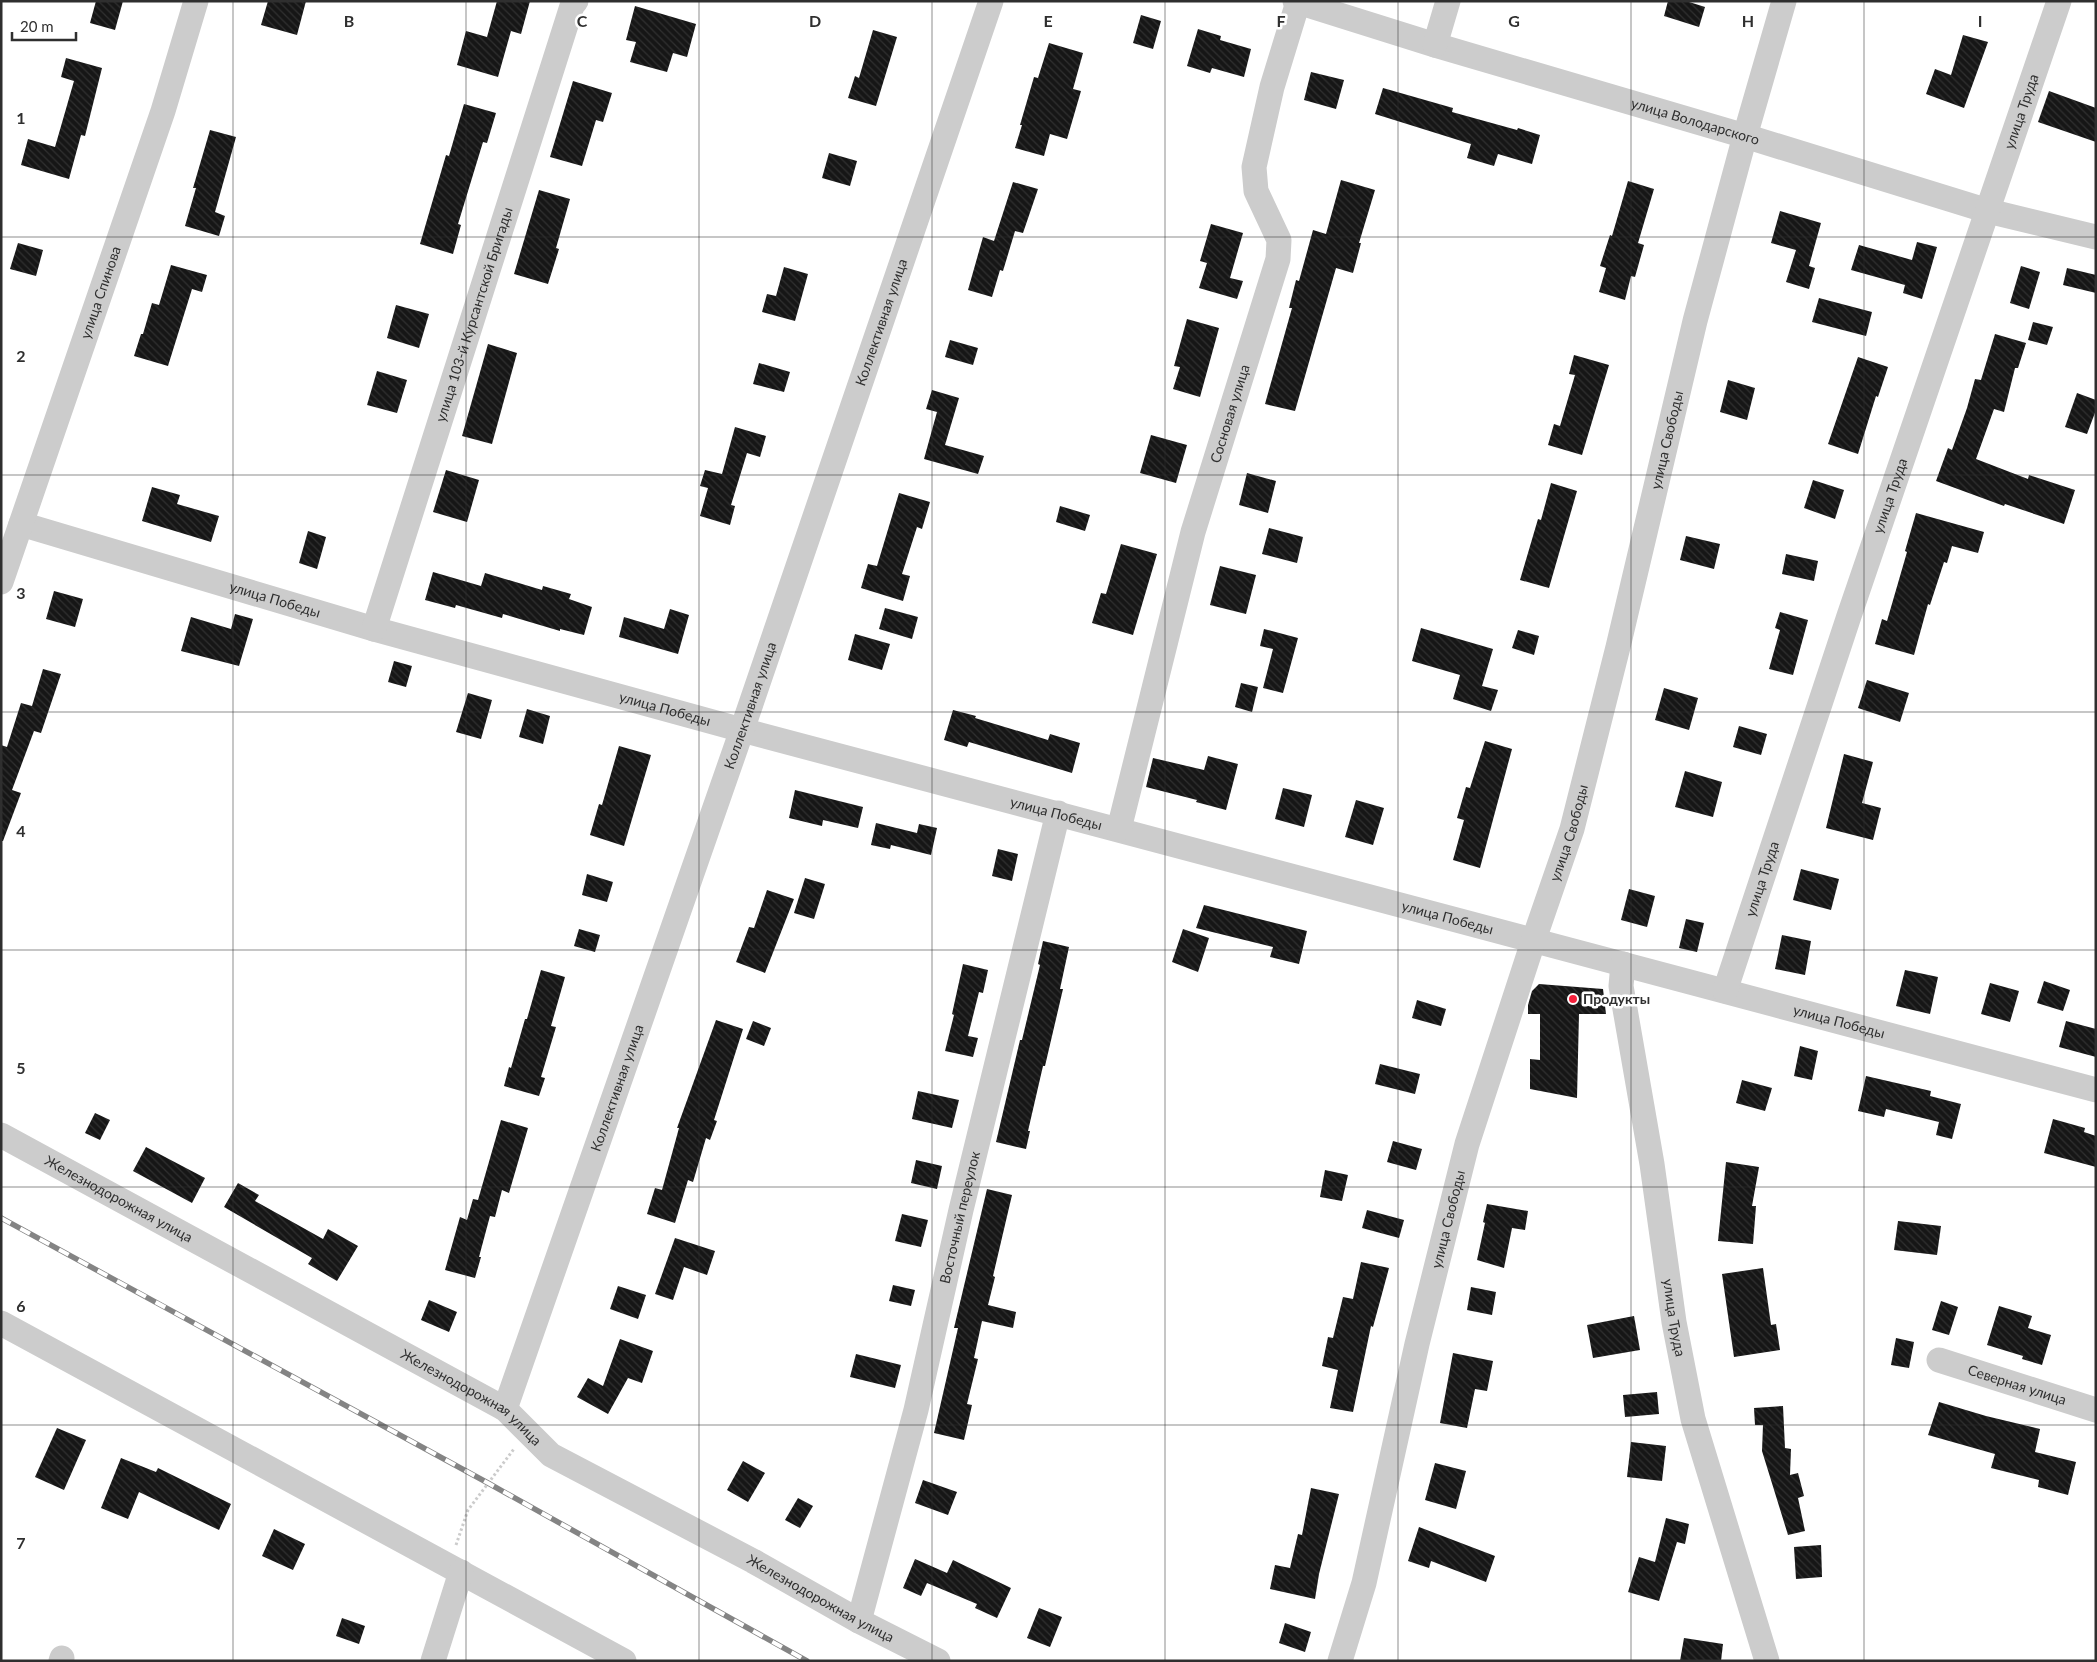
<svg xmlns="http://www.w3.org/2000/svg" width="2097" height="1662" font-family="Lato,sans-serif">
  <defs>
    <pattern id="building-back-hatch" width="6" height="6" patternUnits="userSpaceOnUse" patternTransform="scale(1.25)"><rect width="6" height="6" fill="#161616"/><path d="M-1 5l2 2M0 0l6 6M5-1l2 2" fill="none" stroke="#303030"/></pattern>
  </defs>
  <rect width="100%" height="100%" fill="#fff"/>
  <g fill="url(#building-back-hatch)">
    <path d="M96,1H123L115,30L90,23Z"/>
    <path d="M268,1H306L297,35L261,25Z"/>
    <path d="M497,1H530L521,34L511,31L498,77L457,65L466,31L487,37Z"/>
    <path d="M1668,1H1686L1705,7L1699,27L1664,16Z"/>
    <path d="M635,6L696,24L687,57L673,53L667,72L630,62L636,42L626,40Z"/>
    <path d="M1141,15L1161,21L1153,49L1133,43Z"/>
    <path d="M1198,29L1221,36L1220,40L1251,49L1244,77L1212,68L1210,73L1187,66Z"/>
    <path d="M873,30L897,37L876,106L848,98L855,76L859,78Z"/>
    <path d="M1963,35L1988,42L1964,108L1926,94L1935,69L1951,75Z"/>
    <path d="M1049,43L1083,53L1073,89L1081,91L1067,139L1050,134L1044,156L1015,148L1022,125H1020L1034,77L1038,78Z"/>
    <path d="M66,58L102,68L85,136L81,135L69,179L21,165L28,139L55,147L74,81L61,77Z"/>
    <path d="M1311,72L1344,80L1336,109L1304,100Z"/>
    <path d="M573,81L612,93L603,122L596,120L582,166L550,157Z"/>
    <path d="M1383,88L1453,108L1452,112L1517,130L1518,128L1540,135L1532,164L1498,154L1494,166L1467,158L1471,144L1375,114Z"/>
    <path d="M2049,91L2096,108V142L2038,122Z"/>
    <path d="M464,104L496,113L487,143L483,142L458,224L461,225L453,254L420,244L446,155L449,156Z"/>
    <path d="M210,130L236,137L215,212L225,216L219,236L185,226L196,188H193Z"/>
    <path d="M829,153L857,161L850,186L822,178Z"/>
    <path d="M1341,180L1375,190L1359,243H1361L1353,273L1336,268L1295,411L1265,404L1292,308H1289L1296,280L1299,281L1313,230L1326,234Z"/>
    <path d="M1628,181L1654,189L1638,243L1644,245L1635,277L1631,276L1625,300L1599,292L1606,268L1600,266L1610,235L1612,236Z"/>
    <path d="M1013,182L1038,189L1023,233L1015,231L1003,271L1000,270L992,297L968,290L983,237L994,241Z"/>
    <path d="M539,190L570,199L556,248L559,249L548,284L514,274Z"/>
    <path d="M1780,211L1821,223L1809,266L1815,268L1809,289L1786,282L1796,250L1771,243Z"/>
    <path d="M1211,224L1243,233L1230,278L1243,281L1237,299L1199,288L1207,263L1200,261Z"/>
    <path d="M1917,242L1937,247L1922,299L1903,293L1905,285L1851,270L1859,245L1912,260Z"/>
    <path d="M18,243L43,250L36,276L10,269Z"/>
    <path d="M171,265L207,275L202,292L192,289L168,366L134,356L141,334H143L152,303L159,305Z"/>
    <path d="M2021,266L2040,272L2029,309L2010,303Z"/>
    <path d="M784,267L808,274L795,321L762,312L767,294L776,296Z"/>
    <path d="M2067,268L2096,275V293L2063,285Z"/>
    <path d="M1819,298L1872,312L1866,336L1812,322Z"/>
    <path d="M396,305L429,314L419,348L387,338Z"/>
    <path d="M1187,319L1219,328L1200,397L1173,389L1180,367L1174,366Z"/>
    <path d="M2033,322L2053,327L2047,345L2028,340Z"/>
    <path d="M1995,334L2026,343L2018,368H2015L2004,412L1994,409L1976,459L2028,479L2029,475L2075,490L2064,524L2005,504L2004,506L1936,481L1948,448L1952,450L1967,408L1975,379L1981,380Z"/>
    <path d="M950,340L978,348L973,365L945,357Z"/>
    <path d="M488,344L517,353L492,444L462,436Z"/>
    <path d="M1574,355L1609,365L1582,455L1548,445L1554,424L1560,426L1575,375L1569,374Z"/>
    <path d="M1858,357L1888,367L1878,397L1876,396L1858,454L1828,444Z"/>
    <path d="M759,363L790,372L784,392L753,384Z"/>
    <path d="M377,371L407,380L397,413L367,405Z"/>
    <path d="M1728,380L1755,388L1747,420L1720,412Z"/>
    <path d="M932,390L959,398L945,445L984,456L978,474L924,459L937,412L926,409Z"/>
    <path d="M2077,393L2096,400V410L2087,434L2065,427Z"/>
    <path d="M735,427L766,436L760,457L747,453L731,505L735,506L730,525L700,516L708,488L700,486L705,470L722,474Z"/>
    <path d="M1151,435L1187,445L1176,483L1140,473Z"/>
    <path d="M446,470L479,480L467,522L433,512Z"/>
    <path d="M1247,473L1276,481L1268,513L1239,505Z"/>
    <path d="M1813,480L1844,490L1835,519L1804,508Z"/>
    <path d="M1551,483L1577,491L1549,588L1520,580L1538,519L1541,520Z"/>
    <path d="M152,487L180,495L177,504L219,516L211,542L142,521Z"/>
    <path d="M899,493L930,502L922,529L917,527L902,574L910,576L903,601L861,588L868,564L877,566Z"/>
    <path d="M1060,506L1090,515L1085,531L1056,522Z"/>
    <path d="M1916,513L1984,532L1978,553L1952,546L1947,563L1944,562L1930,605L1928,604L1914,655L1875,644L1882,619L1887,621L1907,552L1905,551Z"/>
    <path d="M1269,528L1303,537L1297,563L1262,554Z"/>
    <path d="M308,531L326,537L317,569L299,563Z"/>
    <path d="M1686,536L1720,544L1714,569L1680,560Z"/>
    <path d="M1121,544L1157,554L1133,635L1092,623L1101,593L1106,594Z"/>
    <path d="M1786,554L1818,561L1814,581L1782,574Z"/>
    <path d="M1220,566L1256,575L1246,614L1210,605Z"/>
    <path d="M433,572L481,586L485,573L542,590L543,586L571,594L569,599L592,607L584,635L560,629V631L503,614L502,618L456,605L455,608L425,600Z"/>
    <path d="M54,591L83,599L75,627L46,619Z"/>
    <path d="M885,608L918,617L912,639L879,629Z"/>
    <path d="M670,609L689,615L678,654L619,637L624,617L664,629Z"/>
    <path d="M1780,612L1808,620L1793,675L1769,669L1780,630L1775,628Z"/>
    <path d="M235,614L253,619L239,666L181,651L191,617L231,629Z"/>
    <path d="M1421,628L1493,649L1482,686L1498,690L1491,711L1453,699L1460,675L1412,661Z"/>
    <path d="M1264,629L1298,638L1283,693L1263,688L1273,649L1260,646Z"/>
    <path d="M1518,630L1539,636L1534,655L1512,648Z"/>
    <path d="M855,634L890,644L882,670L848,660Z"/>
    <path d="M394,661L412,666L406,687L388,682Z"/>
    <path d="M43,669L61,674L41,733L34,731L12,790L21,793L3,841H1V745L7,747L21,703L32,706Z"/>
    <path d="M1867,680L1909,693L1900,722L1858,708Z"/>
    <path d="M1241,683L1258,687L1252,712L1235,707Z"/>
    <path d="M1664,688L1698,698L1689,730L1655,720Z"/>
    <path d="M468,693L492,700L481,739L456,732Z"/>
    <path d="M527,709L550,716L543,744L519,737Z"/>
    <path d="M953,710L976,716L975,718L1048,740L1050,734L1080,743L1072,773L969,742L967,747L944,740Z"/>
    <path d="M1739,726L1767,734L1761,755L1733,747Z"/>
    <path d="M1485,741L1512,749L1480,868L1453,860L1464,820L1457,818L1466,787L1470,788Z"/>
    <path d="M619,746L651,755L624,846L590,835L599,804L602,805Z"/>
    <path d="M1844,754L1873,762L1862,803L1881,808L1873,840L1826,828Z"/>
    <path d="M1208,756L1238,764L1226,810L1196,802L1197,800L1146,787L1153,758L1204,770Z"/>
    <path d="M1685,771L1722,782L1713,817L1675,807Z"/>
    <path d="M1283,788L1312,795L1304,827L1275,819Z"/>
    <path d="M795,790L863,807L858,828L823,820L822,826L789,818Z"/>
    <path d="M1356,800L1384,808L1373,845L1345,837Z"/>
    <path d="M876,823L917,833L919,824L937,828L931,855L891,845L890,849L871,845Z"/>
    <path d="M998,849L1018,854L1012,881L992,876Z"/>
    <path d="M1801,869L1839,879L1831,910L1793,900Z"/>
    <path d="M587,874L613,882L607,902L582,895Z"/>
    <path d="M805,878L825,884L814,919L794,913Z"/>
    <path d="M1629,889L1655,896L1647,927L1621,920Z"/>
    <path d="M767,890L794,899L765,973L736,962L749,927L754,928Z"/>
    <path d="M1204,905L1307,931L1299,964L1270,957L1273,947L1196,928Z"/>
    <path d="M1686,919L1704,923L1697,952L1679,948Z"/>
    <path d="M579,929L600,935L595,952L574,946Z"/>
    <path d="M1183,929L1209,938L1198,972L1172,962Z"/>
    <path d="M1782,935L1811,941L1805,975L1775,969Z"/>
    <path d="M1043,941L1069,947L1060,989H1063L1045,1066H1043L1028,1131H1030L1026,1149L996,1142L1020,1040H1022L1040,965L1038,964Z"/>
    <path d="M963,964L988,970L983,993L979,992L968,1036L978,1038L973,1057L945,1051L954,1015L952,1014Z"/>
    <path d="M541,970L565,977L551,1026L556,1027L541,1077L545,1078L539,1096L504,1086L509,1067L511,1068L525,1019H527Z"/>
    <path d="M1905,970L1938,977L1930,1014L1896,1006Z"/>
    <path d="M2044,981L2070,990L2063,1011L2037,1003Z"/>
    <path d="M1990,983L2019,991L2010,1022L1981,1014Z"/>
    <path d="M1539,984L1603,989L1606,1014H1579L1577,1098L1530,1089V1059L1540,1060V1014H1528V1005L1532,991Z"/>
    <path d="M1417,1000L1446,1009L1441,1026L1412,1018Z"/>
    <path d="M716,1020L743,1029L714,1120L717,1121L710,1140L706,1138L693,1182L688,1180L675,1223L647,1214L655,1188L662,1190L679,1128H677Z"/>
    <path d="M753,1021L771,1028L764,1046L746,1039Z"/>
    <path d="M2066,1021L2096,1029V1057L2059,1047Z"/>
    <path d="M1800,1046L1818,1051L1812,1080L1794,1076Z"/>
    <path d="M1380,1064L1420,1074L1415,1094L1375,1084Z"/>
    <path d="M1866,1076L1931,1091L1930,1096L1961,1104L1952,1139L1936,1135L1939,1122L1886,1109L1884,1117L1858,1111Z"/>
    <path d="M1742,1080L1772,1088L1765,1111L1736,1103Z"/>
    <path d="M918,1091L959,1100L952,1128L912,1119Z"/>
    <path d="M95,1113L110,1120L100,1140L85,1133Z"/>
    <path d="M2053,1119L2085,1128L2084,1132L2096,1136V1167L2044,1153Z"/>
    <path d="M501,1120L528,1128L509,1193L502,1190L495,1217L490,1216L479,1257H481L475,1278L445,1270L460,1217L467,1220L473,1199L478,1200Z"/>
    <path d="M1393,1141L1422,1149L1416,1170L1387,1162Z"/>
    <path d="M146,1147L205,1178L192,1203L133,1171Z"/>
    <path d="M916,1160L942,1166L937,1189L911,1183Z"/>
    <path d="M1726,1162L1759,1167L1752,1206H1756L1753,1244L1718,1241Z"/>
    <path d="M1325,1170L1348,1175L1342,1201L1320,1197Z"/>
    <path d="M238,1183L259,1195L255,1201L323,1239L328,1229L358,1246L337,1281L308,1264L312,1258L224,1207Z"/>
    <path d="M987,1189L1012,1195L993,1276L995,1277L988,1305L1016,1312L1013,1328L982,1321L974,1358L978,1359L967,1404L972,1405L964,1440L934,1433L958,1328H954Z"/>
    <path d="M1487,1204L1528,1211L1525,1230L1512,1228L1504,1268L1477,1260L1485,1223L1483,1222Z"/>
    <path d="M1367,1210L1404,1220L1399,1238L1362,1228Z"/>
    <path d="M902,1214L928,1220L921,1247L895,1241Z"/>
    <path d="M1898,1221L1941,1226L1937,1255L1894,1250Z"/>
    <path d="M675,1238L715,1251L707,1275L684,1267L673,1300L655,1294Z"/>
    <path d="M1361,1262L1389,1268L1373,1327L1371,1326L1353,1412L1330,1408L1338,1370L1322,1366L1328,1337L1333,1338L1343,1297L1353,1299Z"/>
    <path d="M1763,1268L1771,1325L1776,1324L1780,1350L1734,1357L1722,1274Z"/>
    <path d="M893,1285L915,1290L911,1306L889,1301Z"/>
    <path d="M618,1286L646,1295L638,1319L610,1309Z"/>
    <path d="M1471,1287L1496,1292L1492,1315L1467,1310Z"/>
    <path d="M429,1300L457,1312L449,1332L421,1320Z"/>
    <path d="M1941,1301L1958,1307L1949,1335L1932,1330Z"/>
    <path d="M1999,1306L2032,1316L2028,1328L2051,1335L2042,1365L2022,1359L2023,1356L1987,1345Z"/>
    <path d="M1634,1316L1640,1350L1593,1358L1587,1325Z"/>
    <path d="M1896,1338L1914,1342L1909,1368L1891,1365Z"/>
    <path d="M620,1339L653,1351L642,1383L628,1378L608,1414L577,1397L588,1378L603,1386Z"/>
    <path d="M1453,1353L1493,1361L1487,1391L1475,1389L1467,1428L1440,1423Z"/>
    <path d="M856,1354L901,1365L895,1388L850,1377Z"/>
    <path d="M1657,1392L1659,1414L1625,1417L1623,1395Z"/>
    <path d="M1939,1402L1986,1416L2040,1429L2035,1452L2076,1462L2068,1495L2038,1487L2039,1480L1991,1468L1995,1454L1928,1435Z"/>
    <path d="M1783,1406L1785,1448L1791,1449L1790,1475L1798,1473L1804,1496L1798,1498L1805,1531L1788,1535L1762,1451L1763,1425H1755L1754,1408Z"/>
    <path d="M57,1428L86,1440L64,1490L35,1477Z"/>
    <path d="M1631,1442L1666,1446L1662,1481L1627,1477Z"/>
    <path d="M121,1458L156,1472L158,1468L231,1504L219,1530L139,1492L128,1519L101,1508Z"/>
    <path d="M743,1461L765,1473L748,1502L727,1490Z"/>
    <path d="M1435,1463L1466,1471L1456,1509L1425,1500Z"/>
    <path d="M923,1480L957,1492L948,1515L915,1503Z"/>
    <path d="M1311,1488L1339,1494L1319,1574L1315,1599L1270,1589L1275,1565L1290,1568L1298,1534L1302,1535Z"/>
    <path d="M798,1498L813,1506L800,1528L785,1520Z"/>
    <path d="M1666,1518L1689,1524L1685,1544L1677,1542L1659,1601L1628,1592L1639,1557L1655,1562Z"/>
    <path d="M1419,1527L1495,1556L1486,1582L1431,1561L1429,1568L1408,1561Z"/>
    <path d="M274,1529L305,1544L293,1570L262,1556Z"/>
    <path d="M1821,1545L1822,1577L1796,1579L1794,1547Z"/>
    <path d="M915,1559L947,1573L953,1560L1011,1588L997,1618L975,1608L977,1604L927,1583L921,1596L903,1588Z"/>
    <path d="M1039,1608L1062,1617L1050,1647L1027,1638Z"/>
    <path d="M342,1618L365,1626L359,1644L336,1636Z"/>
    <path d="M1285,1623L1311,1632L1305,1652L1279,1643Z"/>
    <path d="M1684,1638L1723,1644L1721,1661H1680Z"/>
  </g>
  <g fill="none" stroke-linecap="round" stroke-linejoin="round">
    <path stroke="#ccc" stroke-width="3" stroke-dasharray="2.5 2.5" stroke-linecap="butt" d="M456,1545L468,1510L514,1449"/>
    <g stroke="#ccc" stroke-width="25">
      <path id="s1" d="M1295,1L1435,45L1745,136L1988,211L2096,237"/>
      <path d="M1435,45L1448,1"/>
      <path id="s2" d="M21,524L374,629L742,730L2096,1090"/>
      <path id="s3" d="M1,582L163,111L196,1"/>
      <path id="s4" d="M374,629L572,6L576,1"/>
      <path id="s5" d="M1119,829L1193,532L1278,259L1279,240L1256,191L1254,167L1272,87L1298,2"/>
      <path id="s6" d="M1623,964L1621,986L1652,1164L1674,1322L1693,1419L1767,1661"/>
      <path id="s7" d="M1725,991L1849,616L2059,1"/>
      <path id="s8" d="M1,1135L505,1409L551,1455L753,1561L859,1621L938,1661"/>
      <path d="M1,1323L624,1661"/>
      <path id="s9" d="M1939,1360L2096,1410"/>
      <path id="s10" d="M505,1409L742,730L991,1"/>
      <path id="s11" d="M859,1621L916,1410L961,1210L1058,813"/>
      <path d="M61,1661L62,1658"/>
      <path d="M433,1661L461,1572"/>
      <path id="s12" d="M1340,1661L1364,1583L1417,1344L1467,1144L1533,942L1572,829L1618,647L1695,321L1745,136L1784,1"/>
    </g>
    <defs>
      <path id="rail" d="M1,1218L488,1483L807,1661"/>
    </defs>
    <use href="#rail" stroke="#848484" stroke-width="5.5"/>
    <use href="#rail" stroke="#fff" stroke-width="4" stroke-dasharray="11" stroke-linecap="butt"/>
  </g>
  <path fill="none" stroke="#2f2f2f" stroke-width="1" stroke-opacity="0.55" d="M233,1V1661M466,1V1661M699,1V1661M932,1V1661M1165,1V1661M1398,1V1661M1631,1V1661M1864,1V1661M1,237H2096M1,475H2096M1,712H2096M1,950H2096M1,1187H2096M1,1425H2096"/>
  <circle fill="#f6213c" stroke="#fff" stroke-width="2" cx="1573" cy="999" r="5"/>
  <g text-anchor="middle" stroke-width="5" stroke-linejoin="round" paint-order="stroke">
    <g font-size="14" fill="#2f2f2f" stroke="#fff">
      <text dy="5" stroke="none"><textPath href="#s7" startOffset="928">улица Труда</textPath></text>
      <text dy="5" stroke="none"><textPath href="#s1" startOffset="418">улица Володарского</textPath></text>
      <text dy="5" stroke="none"><textPath href="#s3" startOffset="306">улица Спинова</textPath></text>
      <text dy="5" stroke="none"><textPath href="#s4" startOffset="330">улица 103-й Курсантской Бригады</textPath></text>
      <text dy="5" stroke="none"><textPath href="#s10" startOffset="1150">Коллективная улица</textPath></text>
      <text dy="5" stroke="none"><textPath href="#s5" startOffset="430">Сосновая улица</textPath></text>
      <text dy="5" stroke="none"><textPath href="#s12" startOffset="1265">улица Свободы</textPath></text>
      <text dy="5" stroke="none"><textPath href="#s7" startOffset="522">улица Труда</textPath></text>
      <text dy="5" stroke="none"><textPath href="#s2" startOffset="265">улица Победы</textPath></text>
      <text dy="5" stroke="none"><textPath href="#s10" startOffset="745">Коллективная улица</textPath></text>
      <text dy="5" stroke="none"><textPath href="#s2" startOffset="670">улица Победы</textPath></text>
      <text dy="5" stroke="none"><textPath href="#s2" startOffset="1075">улица Победы</textPath></text>
      <text dy="5" stroke="none"><textPath href="#s12" startOffset="860">улица Свободы</textPath></text>
      <text dy="5" stroke="none"><textPath href="#s7" startOffset="118">улица Труда</textPath></text>
      <text dy="5" stroke="none"><textPath href="#s2" startOffset="1480">улица Победы</textPath></text>
      <text dy="5" stroke="none"><textPath href="#s2" startOffset="1885">улица Победы</textPath></text>
      <text dy="5" stroke="none"><textPath href="#s10" startOffset="340">Коллективная улица</textPath></text>
      <text dy="5" stroke="none"><textPath href="#s8" startOffset="134">Железнодорожная улица</textPath></text>
      <text dy="5" stroke="none"><textPath href="#s11" startOffset="416">Восточный переулок</textPath></text>
      <text dy="5" stroke="none"><textPath href="#s12" startOffset="455">улица Свободы</textPath></text>
      <text dy="5" stroke="none"><textPath href="#s6" startOffset="358">улица Труда</textPath></text>
      <text dy="5" stroke="none"><textPath href="#s9" startOffset="82">Северная улица</textPath></text>
      <text dy="5" stroke="none"><textPath href="#s8" startOffset="539">Железнодорожная улица</textPath></text>
      <text dy="5" stroke="none"><textPath href="#s8" startOffset="944">Железнодорожная улица</textPath></text>
    </g>
    <g font-size="14" font-weight="bold" fill="#2f2f2f" stroke="#fff" text-anchor="start">
      <text x="1583" y="1004">Продукты</text>
    </g>
  </g>
  <g font-size="16" text-anchor="middle" font-weight="bold" fill="#2f2f2f" stroke="#fff" stroke-width="5" stroke-linejoin="round" paint-order="stroke">
    <text x="349" y="27">B</text>
    <text x="582" y="27">C</text>
    <text x="815" y="27">D</text>
    <text x="1048" y="27">E</text>
    <text x="1281" y="27">F</text>
    <text x="1514" y="27">G</text>
    <text x="1748" y="27">H</text>
    <text x="1980" y="27">I</text>
    <text x="21" y="124">1</text>
    <text x="21" y="362">2</text>
    <text x="21" y="599">3</text>
    <text x="21" y="837">4</text>
    <text x="21" y="1074">5</text>
    <text x="21" y="1312">6</text>
    <text x="21" y="1549">7</text>
  </g>
  <rect width="2097" height="1662" fill="none" stroke="#2f2f2f" stroke-width="5"/>
  <path d="M12 32v8h64v-8" fill="none" stroke="#2f2f2f" stroke-width="2.5"/>
  <text x="20" y="32" font-size="15" fill="#2f2f2f" stroke="#ffffff" stroke-width="4" paint-order="stroke">20 m</text>
</svg>
